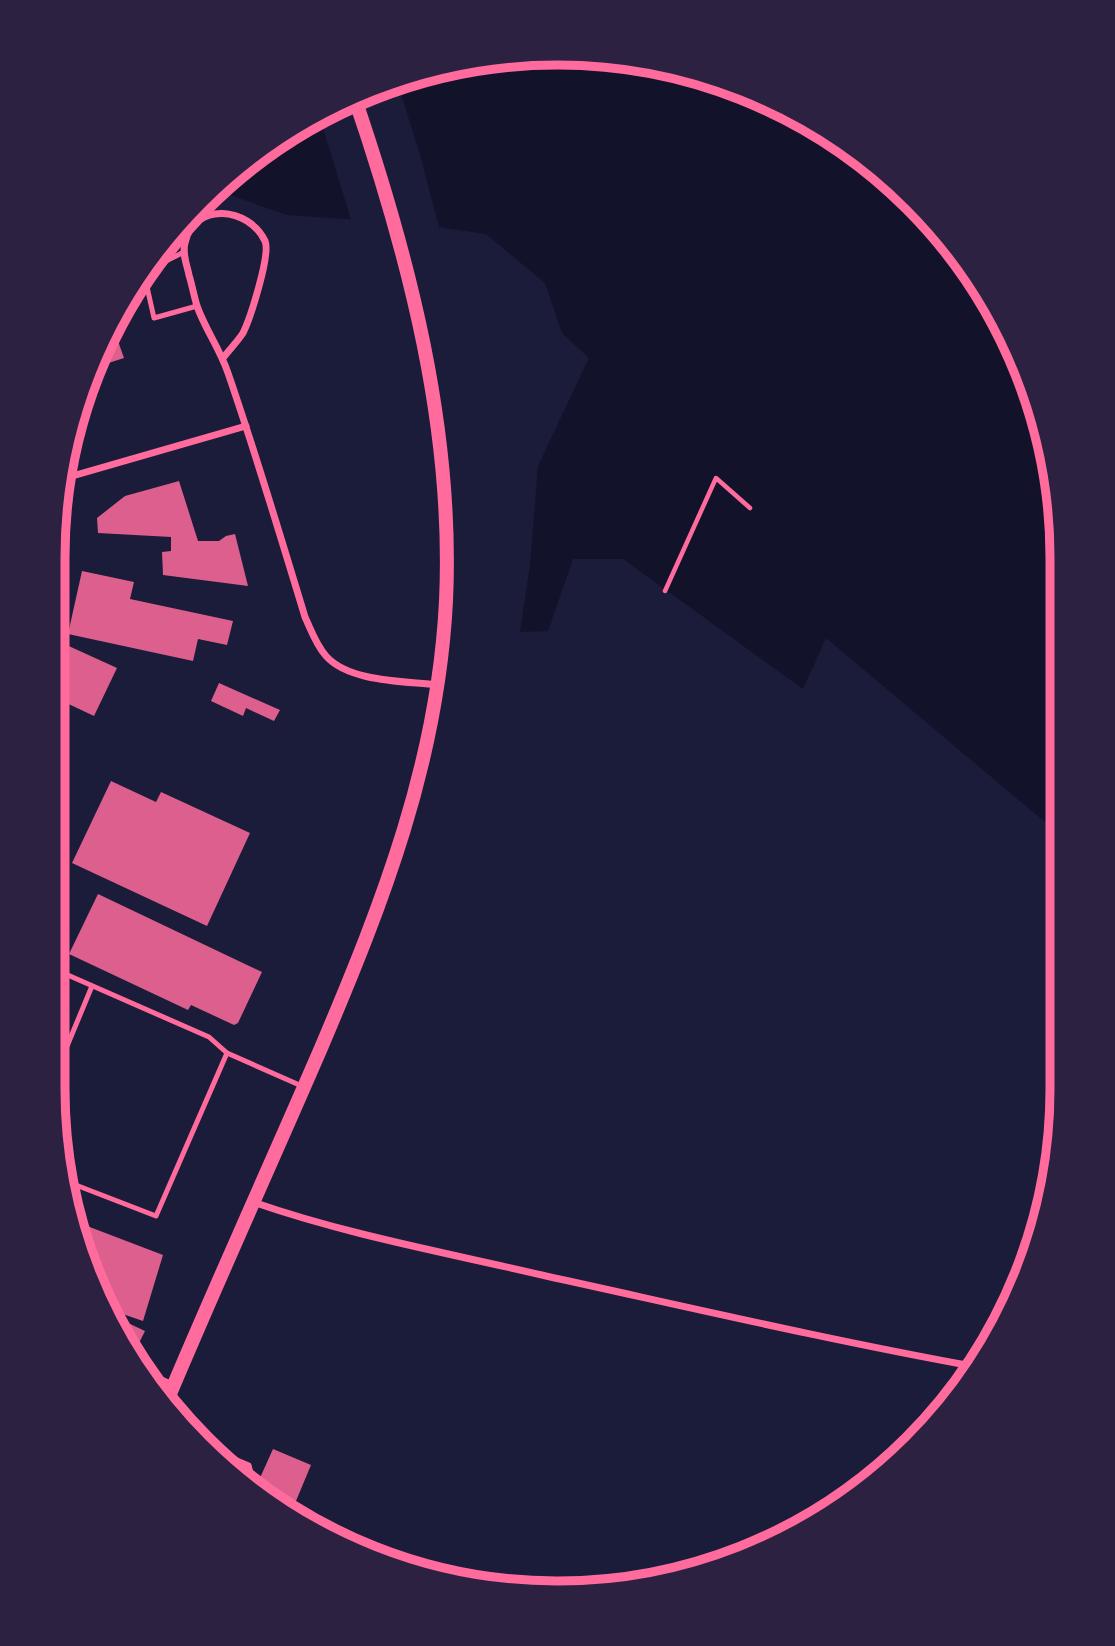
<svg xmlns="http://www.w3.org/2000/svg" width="1115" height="1646" font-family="Mulish,sans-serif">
  <rect width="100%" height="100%" fill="#1b1b3a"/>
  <path fill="#12122b" d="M557,53L656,62L750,91L838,137L914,200L977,277L1024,364L1053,459L1062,557L1058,833L826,638L803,689L623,559H573L548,631L520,632L530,565L538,466L589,358L562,333L545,283L486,234L416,224L287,215L216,190L277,138L364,91L459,62Z"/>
  <path fill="#1b1b3a" d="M397,81L421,158L440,231L352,223L319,115L364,91Z"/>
  <g fill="#dd5f8e">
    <path d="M112,324L124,358L93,368L105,334Z"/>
    <path d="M179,481L198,541H219L226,536L235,534L248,586L163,575L162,552L171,551V537L98,533L97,518L125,496Z"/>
    <path d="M82,571L134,582L130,599L233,621L227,645L198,639L193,661L68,634Z"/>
    <path d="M60,642L117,668L94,716L58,699Z"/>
    <path d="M219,683L280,710L274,721L246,708L243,716L211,701Z"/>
    <path d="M111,781L156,802L161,792L250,833L207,926L72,863Z"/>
    <path d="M98,894L262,972L238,1023L234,1025L191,1005L188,1010L69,954Z"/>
    <path d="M54,998L66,1003L53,1032Z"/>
    <path d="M74,1221L163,1255L143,1321L108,1309L79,1250Z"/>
    <path d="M111,1315L145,1331L133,1355L130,1354Z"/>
    <path d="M273,1449L311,1465L291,1513L247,1486L255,1489Z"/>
  </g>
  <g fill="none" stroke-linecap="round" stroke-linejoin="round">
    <path stroke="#ff6b9d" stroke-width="4.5" d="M665,591L716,478L750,508"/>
    <g stroke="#ff6b9d" stroke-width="5">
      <path d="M152,268L184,252"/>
      <path d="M145,278L154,318L197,306"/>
      <path d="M54,969L209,1037L227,1053L304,1087"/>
      <path d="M53,1080L92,986"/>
      <path d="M68,1182L156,1216L227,1053"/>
      <path d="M137,1368L173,1384"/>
      <path d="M213,1450L249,1465L251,1473L248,1486"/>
    </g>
    <g stroke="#ff6b9d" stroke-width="7">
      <path d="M223,358C229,350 238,341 243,333C250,319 271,254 265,241C249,207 194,201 185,243C182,254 187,265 189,275C192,285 194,296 197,306C205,329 220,349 228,373C256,454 280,535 305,617C311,630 316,645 326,656C349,682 404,681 437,685"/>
      <path d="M62,479L246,426"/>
      <path d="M253,1202C348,1235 448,1253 546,1276C688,1307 829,1340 972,1366"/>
    </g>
    <path stroke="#ff6b9d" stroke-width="14" d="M167,1401C217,1282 270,1166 321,1048C383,902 438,762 446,601C454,429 409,257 354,96"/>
  </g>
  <path d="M0 0H1115V1646H0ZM557 65H558A492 492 0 0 1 1050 557V1089A492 492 0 0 1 558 1581H557A492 492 0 0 1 65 1089V557A492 492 0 0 1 557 65Z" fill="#2d2142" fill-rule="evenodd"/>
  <path fill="none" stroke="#ff6b9d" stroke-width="9" d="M557 65H558A492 492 0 0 1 1050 557V1089A492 492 0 0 1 558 1581H557A492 492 0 0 1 65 1089V557A492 492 0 0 1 557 65Z"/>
</svg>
